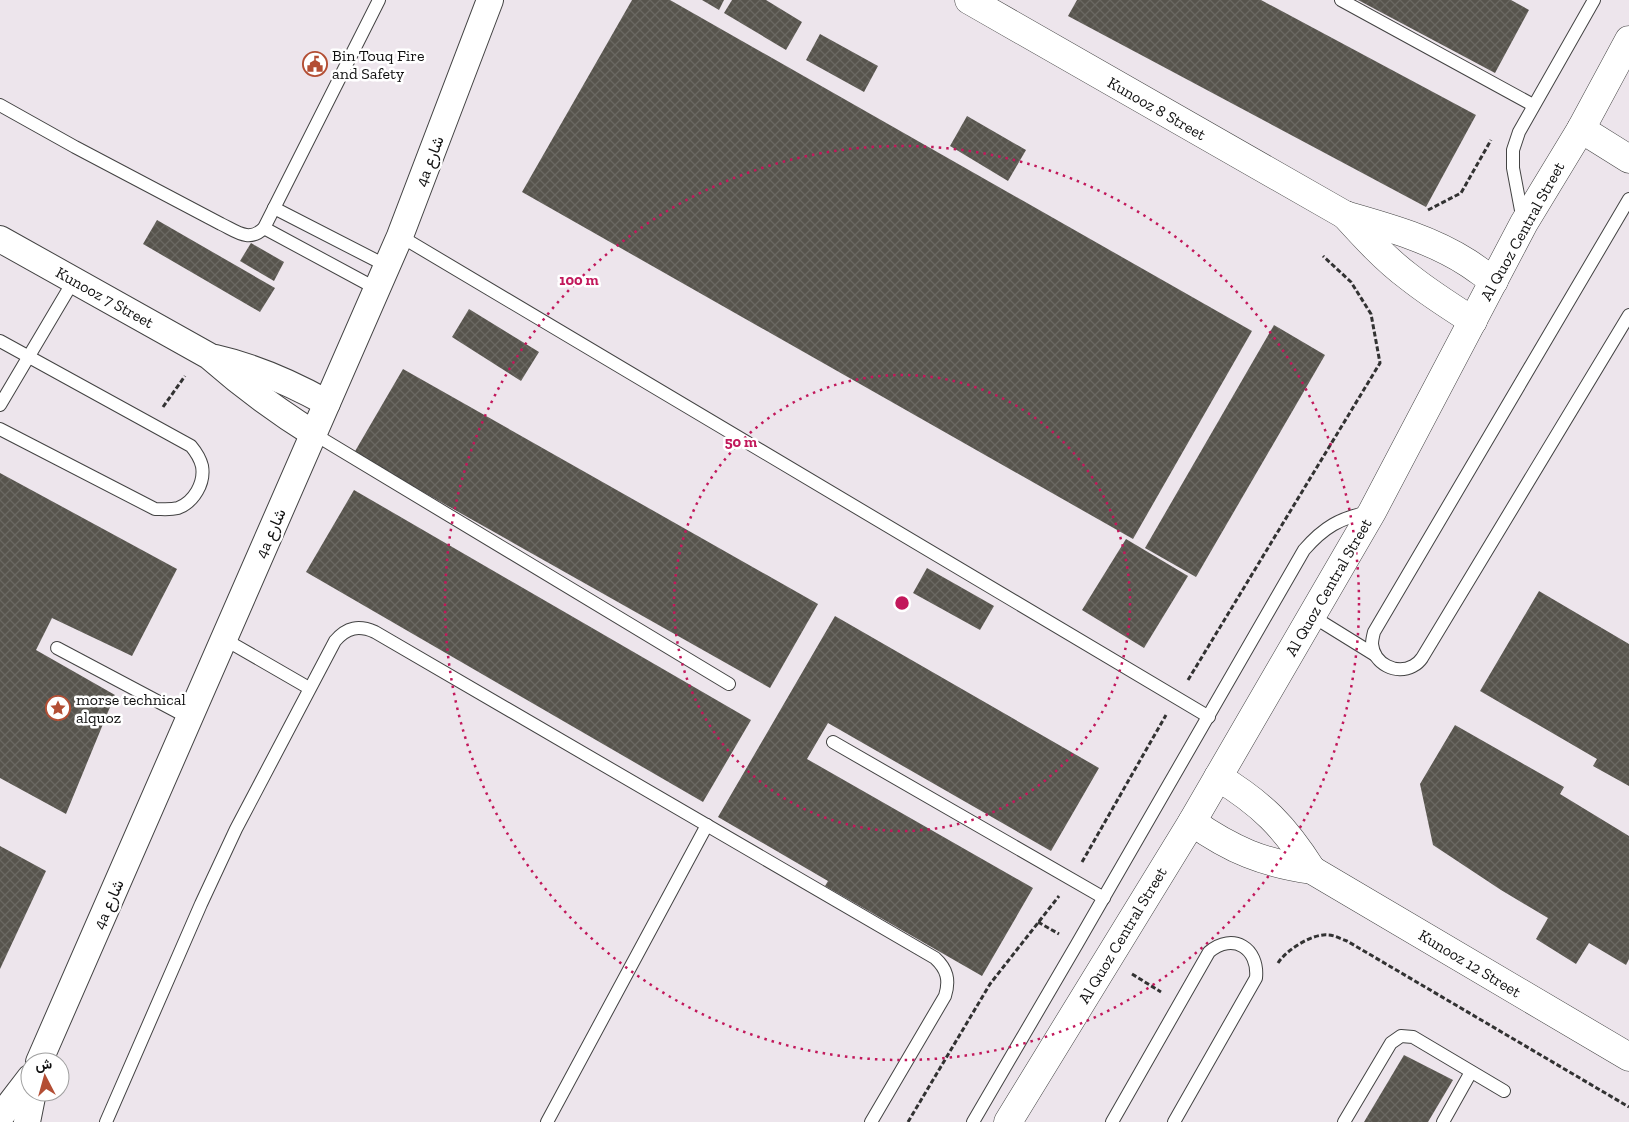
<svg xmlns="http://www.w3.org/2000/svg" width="1629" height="1122" font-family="'Zilla Slab',Vazirmatn,serif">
  <defs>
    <pattern id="building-cross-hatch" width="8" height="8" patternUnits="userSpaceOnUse" patternTransform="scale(1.25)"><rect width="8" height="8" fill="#57544d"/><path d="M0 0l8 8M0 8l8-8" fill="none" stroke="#6a6862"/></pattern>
  </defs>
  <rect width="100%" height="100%" fill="#fdfef3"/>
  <path fill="#ede5ec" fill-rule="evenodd" d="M0,0H1629V1122H0ZM30,1062H60V1092H30Z"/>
  <g fill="url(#building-cross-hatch)">
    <path d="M632,0H670L1252,331L1133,539L522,192Z"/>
    <path d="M702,0H724L719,10Z"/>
    <path d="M732,0H766L802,22L786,50L724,13Z"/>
    <path d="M1077,0H1261L1476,115L1426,207L1068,16Z"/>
    <path d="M1358,0H1511L1529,10L1495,73Z"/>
    <path d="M820,34L878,66L864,92L806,60Z"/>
    <path d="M967,116L1026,150L1008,181L950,146Z"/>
    <path d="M157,220L275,288L260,312L143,244Z"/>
    <path d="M251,243L284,262L274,281L240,261Z"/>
    <path d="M469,309L539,352L521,381L452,337Z"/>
    <path d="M1274,325L1325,355L1196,577L1145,548Z"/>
    <path d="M403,369L818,604L770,688L354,453Z"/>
    <path d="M0,473L177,569L132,656L52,618L36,650L115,695L66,814L0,778Z"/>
    <path d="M354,490L751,720L703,802L306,572Z"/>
    <path d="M1126,539L1188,576L1144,648L1082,610Z"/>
    <path d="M927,568L994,606L980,630L913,593Z"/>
    <path d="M1539,591L1629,644V786L1593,766L1597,759L1480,691Z"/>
    <path d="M835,616L1099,768L1051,851L828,723L807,759L1033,888L982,976L825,886L828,881L718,817Z"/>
    <path d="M1455,725L1564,787L1560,794L1629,836V959L1626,965L1589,943L1576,964L1536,939L1548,918L1501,890L1433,845L1420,784Z"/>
    <path d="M0,846L46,871L0,969Z"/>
    <path d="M1404,1055L1453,1080L1428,1122H1364Z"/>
  </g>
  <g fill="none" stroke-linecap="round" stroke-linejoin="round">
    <defs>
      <g id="service">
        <path d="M1341,0L1533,105"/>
        <path d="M0,105L75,147L221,224C236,231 249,243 264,228L379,0"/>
        <path d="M1629,199L1374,632C1373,636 1372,640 1372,644C1374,664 1396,675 1413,666C1417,664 1420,661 1422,658L1629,315"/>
        <path d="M274,208L387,266"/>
        <path d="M1523,221L1513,168V150L1519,132L1594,0"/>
        <path d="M264,228L377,289"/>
        <path d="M400,236L1209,717"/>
        <path d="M0,341L191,446C196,452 200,458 202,466C205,483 194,502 178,508C170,510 163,509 155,509L0,429"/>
        <path d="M0,405L74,280"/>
        <path d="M314,434L729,684"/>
        <path d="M1312,616L1375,655"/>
        <path d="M224,639L309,688"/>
        <path d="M57,648L189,718"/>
        <path d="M833,742L1104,898"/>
        <path d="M106,1122L201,904L236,829L335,641C347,627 359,625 375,632L935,958C947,969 950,980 945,996L871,1122"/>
        <path d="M547,1122L707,825"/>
        <path d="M973,1122L1077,944L1304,550C1324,527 1340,518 1369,512"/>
        <path d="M1112,1122L1209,952C1233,932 1259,948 1256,978L1174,1122"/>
        <path d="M1344,1122L1391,1043L1401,1036L1413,1037L1504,1091"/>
        <path d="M1443,1122L1471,1072"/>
      </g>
      <g id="minor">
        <path d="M0,239L209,356C242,385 277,411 314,434"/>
        <path d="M215,358C255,367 291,383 327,403"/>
        <path d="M39,1062L400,236L490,0"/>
        <path d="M0,1117L30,1078"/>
        <path d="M27,1122L33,1092"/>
      </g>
      <g id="tertiary">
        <path d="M969,0L1345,215C1387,227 1431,239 1468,263C1477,269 1485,275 1494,281"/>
        <path d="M1581,129L1629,159"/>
        <path d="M1345,215C1365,237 1385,259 1409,277C1429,293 1451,307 1473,321"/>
        <path d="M1218,777C1262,804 1284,826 1312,870"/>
        <path d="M1192,822C1232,850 1263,863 1312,870L1629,1057"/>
        <path d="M1008,1122L1192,822L1372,512L1524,223L1581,129L1629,40"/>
      </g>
    </defs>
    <use href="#service" stroke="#434343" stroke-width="14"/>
    <use href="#minor" stroke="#434343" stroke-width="28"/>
    <use href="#tertiary" stroke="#434343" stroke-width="29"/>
    <g stroke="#323232" stroke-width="3" stroke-dasharray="5 2.5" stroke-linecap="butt">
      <path d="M1428,210L1461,193L1491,140"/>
      <path d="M163,407L185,376"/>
      <path d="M1188,680L1380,363L1371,314L1351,282L1323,256"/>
      <path d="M1082,862L1166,715"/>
      <path d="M1038,922L1059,934"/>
      <path d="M1278,963C1286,950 1313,933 1328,935C1334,935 1341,939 1347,941L1629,1107"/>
      <path d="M1132,974L1161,992"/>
      <path d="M908,1122L990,984L1059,896"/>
    </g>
    <use href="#service" stroke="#fff" stroke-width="12"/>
    <use href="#minor" stroke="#fff" stroke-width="26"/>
    <use href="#tertiary" stroke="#fff" stroke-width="28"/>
  </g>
  <g fill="none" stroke="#c2185b" stroke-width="2.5" stroke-dasharray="2.5 5">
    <circle cx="902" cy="603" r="228"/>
    <circle cx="902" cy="603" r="457"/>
  </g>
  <defs>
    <symbol id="civic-ring" viewBox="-11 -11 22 22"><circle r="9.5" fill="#fff" stroke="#b34e34" stroke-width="1.5"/><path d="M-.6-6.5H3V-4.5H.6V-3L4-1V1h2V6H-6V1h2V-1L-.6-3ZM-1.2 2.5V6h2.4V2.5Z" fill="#b34e34"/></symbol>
    <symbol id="sight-ring" viewBox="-11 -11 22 22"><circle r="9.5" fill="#fff" stroke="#b34e34" stroke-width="1.5"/><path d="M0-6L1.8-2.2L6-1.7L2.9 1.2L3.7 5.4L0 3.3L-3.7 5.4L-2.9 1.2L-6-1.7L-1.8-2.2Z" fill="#b34e34"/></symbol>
  </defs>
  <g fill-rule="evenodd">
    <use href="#civic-ring" x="301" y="50" width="28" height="28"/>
    <use href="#sight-ring" x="44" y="694" width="28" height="28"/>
  </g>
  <g text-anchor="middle" stroke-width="5" stroke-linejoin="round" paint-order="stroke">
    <g font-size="16" fill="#101010" stroke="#fff" text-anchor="start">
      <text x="332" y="61">Bin Touq Fire<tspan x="332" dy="18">and Safety</tspan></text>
      <text x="76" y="705">morse technical<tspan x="76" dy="18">alquoz</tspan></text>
    </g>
    <g font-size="16" fill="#101010" stroke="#fff">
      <text transform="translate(1157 108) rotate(30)" y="6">Kunooz 8 Street</text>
      <text transform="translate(429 161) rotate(-69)" y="6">4a شارع</text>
      <text transform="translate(1522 231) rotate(-61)" y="6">Al Quoz Central Street</text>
      <text transform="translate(105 297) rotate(29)" y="6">Kunooz 7 Street</text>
      <text transform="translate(270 533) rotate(-66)" y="6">4a شارع</text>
      <text transform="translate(1328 587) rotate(-60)" y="6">Al Quoz Central Street</text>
      <text transform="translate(108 904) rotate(-66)" y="6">4a شارع</text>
      <text transform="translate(1122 935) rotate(-59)" y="6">Al Quoz Central Street</text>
      <text transform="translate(1470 963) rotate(31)" y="6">Kunooz 12 Street</text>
    </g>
  </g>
  <circle cx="902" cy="603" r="8" fill="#c2185b" stroke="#fff" stroke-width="2.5"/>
  <g font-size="15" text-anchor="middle" font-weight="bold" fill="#c2185b" stroke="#fff" stroke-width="5" stroke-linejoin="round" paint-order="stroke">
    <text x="579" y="285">100 m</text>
    <text x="741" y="447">50 m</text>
  </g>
  <g transform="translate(45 1077) rotate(354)"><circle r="24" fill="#ffffff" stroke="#9f9f9f"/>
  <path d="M0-4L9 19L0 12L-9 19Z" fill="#b34e34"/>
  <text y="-8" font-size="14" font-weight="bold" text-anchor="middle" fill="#101010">ش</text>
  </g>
</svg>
